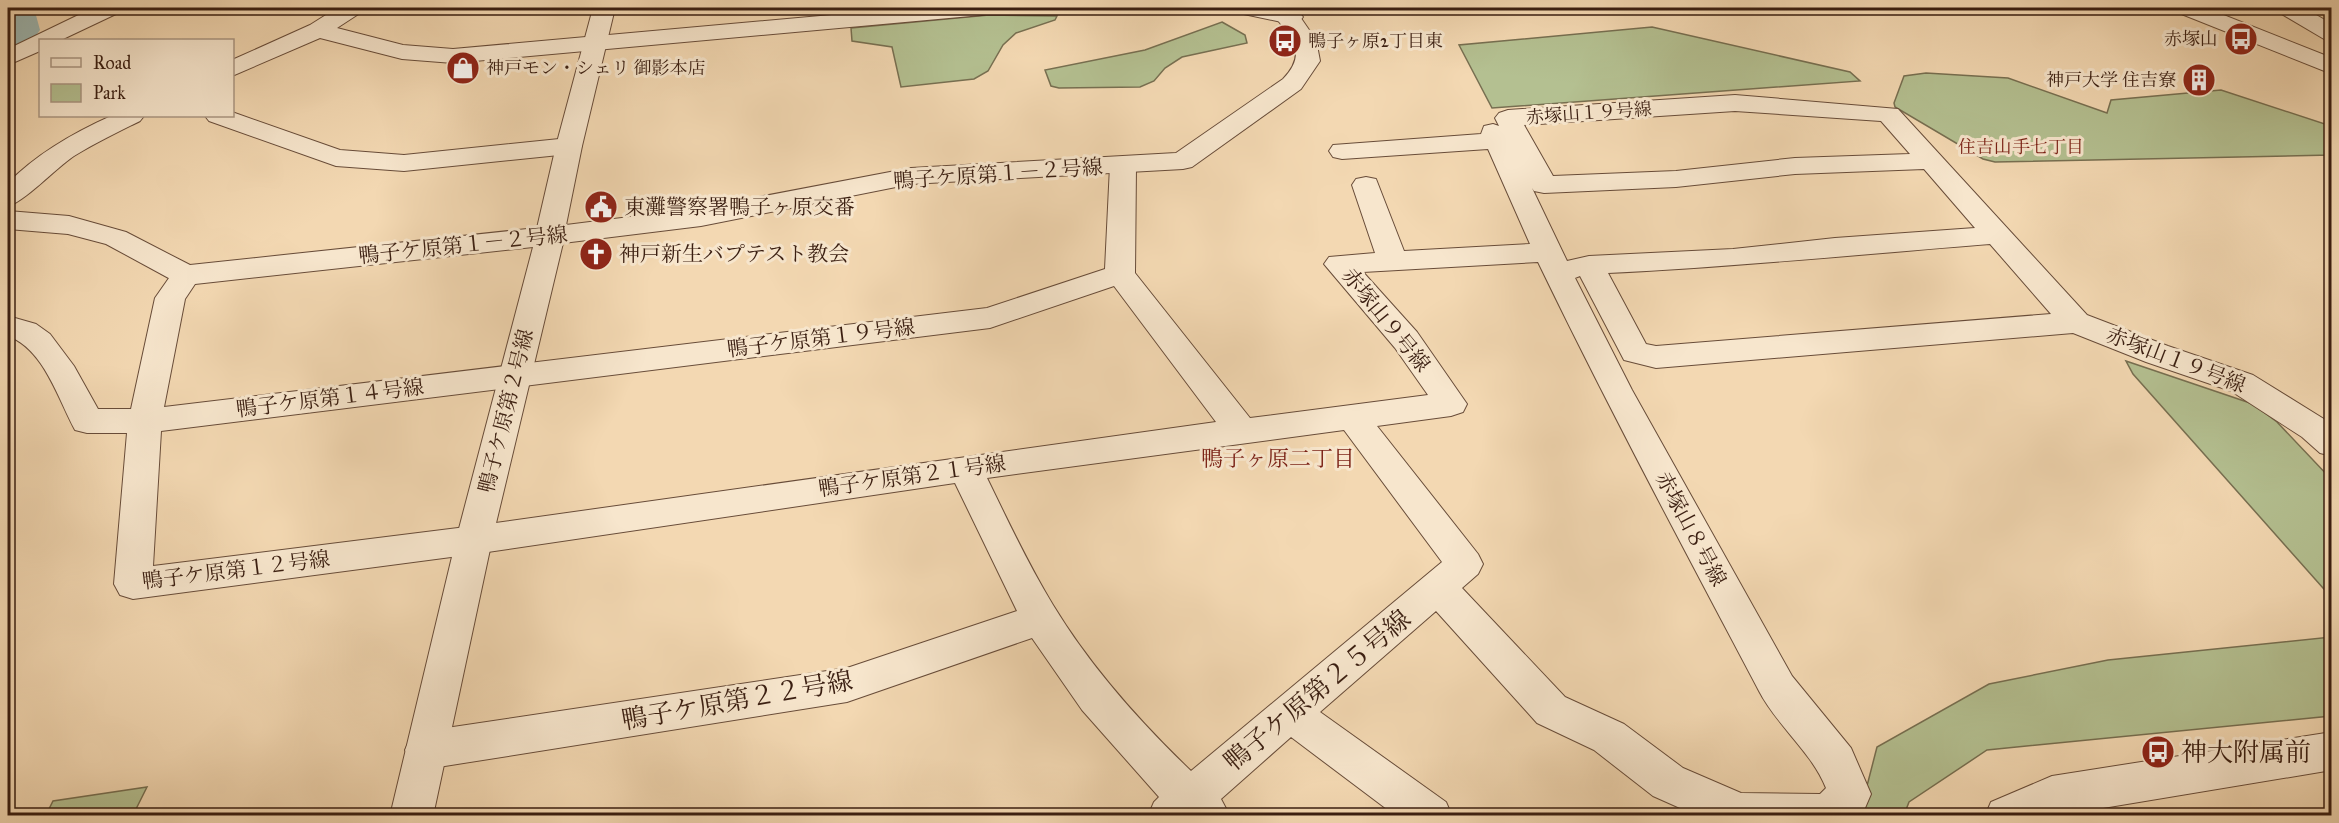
<svg xmlns="http://www.w3.org/2000/svg" width="2339" height="823" font-family="'IM FELL Great Primer','Noto Serif JP',serif">
  <rect width="100%" height="100%" fill="#f3d8b2"/>
  <filter id="stains"><feTurbulence type="fractalNoise" baseFrequency=".00333" numOctaves="4"/><feColorMatrix values="0 0 0 0 .2 0 0 0 0 .09 0 0 0 0 .02 0 0 0 .5 -.17"/></filter>
  <radialGradient id="worn" r=".72"><stop offset=".6" stop-color="#630" stop-opacity="0"/><stop offset="1" stop-color="#630" stop-opacity=".3"/></radialGradient>
  <g fill="#b4c091" stroke="#776f51" stroke-width="1.5">
    <path d="M989,15L1057,16L1055,20L1016,33L1003,45L988,71L974,79L901,87L892,47L852,41L851,28Z"/>
    <path d="M1222,22L1245,35L1247,43L1182,57L1165,68L1154,81L1140,87L1059,88L1051,86L1045,70L1145,50Z"/>
    <path d="M1652,27L1850,72L1860,81L1492,108L1459,45Z"/>
    <path d="M1926,73L2008,78L2107,113L2111,100L2221,90L2331,126V155L1995,162L1983,159L1895,107L1894,103L1904,76Z"/>
    <path d="M2126,361L2253,404L2277,422L2331,479V597L2133,374Z"/>
    <path d="M2331,637V716L1987,750L1909,802L1904,815H1864L1860,813L1877,747L1989,684L2108,660Z"/>
    <path d="M147,787L133,815H46L53,801Z"/>
  </g>
  <g fill="none" stroke-linecap="round" stroke-linejoin="round">
    <path fill="#9db8b3" fill-rule="evenodd" d="M8,8H34L40,30C32,42 22,48 8,52Z"/>
    <defs>
      <g id="minor">
        <path d="M93,8H121L118,13L61,40H40V51L8,65V49Z"/>
        <path d="M337,8H363L360,13L337,28L403,45L453,49L909,8H993L990,13L982,15L453,63L402,59L320,38L232,76V60L310,25Z"/>
        <path d="M1236,8H1278L1299,12L1303,17L1299,22L1291,24L1239,13Z"/>
        <path d="M1735,95L1898,109L2087,315L2168,346L2253,375L2332,424V456L2320,453L2302,437L2231,391L2146,362L2073,333L1656,368L1624,360L1580,276L1575,278L1632,390L1792,676L1851,748L1871,794L1865,808L1857,816H1698L1653,796L1594,750L1537,723L1436,611L1320,712L1446,802L1452,816H1396L1291,737L1221,799L1230,816H1148L1154,802L1159,797L1082,710L1032,638L847,702L426,769L411,763L405,750L411,737L426,731L847,668L1017,611L955,483L474,554L133,599L120,595L114,584L127,433H87L75,430C58,399 44,349 8,336V316L36,324L50,334L74,366L98,409H131L155,298L176,268L186,265L196,268L201,275L185,299L164,407L987,308L1105,269L1110,166L1114,160L1123,158L1132,160L1136,166L1135,273L1250,418L1428,395L1395,348L1324,264L1329,257L1375,253L1352,185L1356,179L1366,177L1376,179L1404,251L1530,244L1488,149L1342,159L1333,157L1329,151L1333,145L1481,134L1484,126L1493,124L1499,126L1495,118L1499,113L1508,110ZM1735,111L1881,121L1910,154L1795,158L1676,171L1553,176L1524,125ZM1924,169L1975,228L1835,238L1733,249L1589,256L1567,261L1532,188L1534,191L1544,193L1676,187L1795,174ZM1990,244L2051,314L1656,346L1646,344L1608,273C1736,267 1863,254 1990,244ZM1538,262C1608,407 1684,549 1759,691C1777,726 1811,751 1826,788L1820,794L1741,793L1683,768L1624,724L1565,697L1462,588L1478,574L1483,564L1478,554L1377,426L1451,416L1463,412L1467,404L1417,332L1363,272ZM1114,286L1216,422L474,526L153,566L161,431L990,328ZM1344,430L1442,562L1191,771C1139,721 1090,666 1053,605C1028,564 1008,521 987,478Z"/>
        <path d="M232,112L340,150L404,155L569,138L578,140L582,146L578,152L569,154L404,171L336,166L209,121L205,116H232Z"/>
        <path d="M111,116H144L140,121C118,132 95,143 74,156C56,168 23,203 8,206V183C38,153 73,133 111,116Z"/>
      </g>
      <g id="tertiary">
        <path d="M593,8H615L582,146L566,225L701,208L911,168L1176,153L1283,79C1313,48 1283,33 1270,8H1294L1316,40L1320,61L1301,89L1192,167L1183,169L911,184L701,226L563,243L492,540L433,816H390L456,540L533,247L186,285L176,282L106,244L68,234L8,229V211L69,216L126,232L190,265L537,228L556,146Z"/>
        <path d="M2176,8H2206L2332,58V74L2179,13Z"/>
        <path d="M2277,8H2304L2332,24V41L2324,39L2280,13Z"/>
        <path d="M2332,732V770L2055,816H1985L1991,802L2052,776Z"/>
      </g>
    </defs>
    <use href="#minor" stroke="#684c39" stroke-width="2"/>
    <use href="#tertiary" stroke="#684c39" stroke-width="2"/>
    <use href="#minor" fill="#f7e6cd" fill-rule="evenodd"/>
    <use href="#tertiary" fill="#f7e6cd" fill-rule="evenodd"/>
  </g>
  <defs>
    <symbol id="bus-disc" viewBox="-11 -11 22 22"><circle r="9.5" fill="#8f2418" stroke="#f7e6cd"/><path d="M-5-6H5V4H4V6H2V4H-2V6H-4V4H-5ZM-3.5-4V0h7V-4ZM-3.5 1.2v1.5H-2V1.2ZM2 1.2v1.5H3.5V1.2Z" fill="#fff"/></symbol>
    <symbol id="shop-disc" viewBox="-11 -11 22 22"><circle r="9.5" fill="#8f2418" stroke="#f7e6cd"/><path d="M-5-2.5h2.3a2.7 3.5 0 0 1 5.4 0H5L5.5 6h-11ZM-1.5-2.5h3a1.5 2.3 0 0 0-3 0Z" fill="#fff"/></symbol>
    <symbol id="building-disc" viewBox="-11 -11 22 22"><circle r="9.5" fill="#8f2418" stroke="#f7e6cd"/><path d="M-4-6H4V6H1V3H-1V6H-4ZM-2.5-4.3h1.7v1.8h-1.7ZM.8-4.3h1.7v1.8H.8ZM-2.5-1h1.7V.8h-1.7ZM.8-1h1.7V.8H.8Z" fill="#fff"/></symbol>
    <symbol id="civic-disc" viewBox="-11 -11 22 22"><circle r="9.5" fill="#8f2418" stroke="#f7e6cd"/><path d="M-.6-6.5H3V-4.5H.6V-3L4-1V1h2V6H-6V1h2V-1L-.6-3ZM-1.2 2.5V6h2.4V2.5Z" fill="#fff"/></symbol>
    <symbol id="church-disc" viewBox="-11 -11 22 22"><circle r="9.5" fill="#8f2418" stroke="#f7e6cd"/><path d="M-1.2-6h2.4v3.5h3.3v2.4h-3.3V6h-2.4V-.1h-3.3v-2.4h3.3Z" fill="#fff"/></symbol>
  </defs>
  <g fill-rule="evenodd">
    <use href="#bus-disc" x="2222" y="20" width="38" height="38"/>
    <use href="#bus-disc" x="1266" y="22" width="38" height="38"/>
    <use href="#shop-disc" x="444" y="49" width="38" height="38"/>
    <use href="#building-disc" x="2180" y="61" width="38" height="38"/>
    <use href="#civic-disc" x="582" y="188" width="38" height="38"/>
    <use href="#church-disc" x="577" y="235" width="38" height="38"/>
    <use href="#bus-disc" x="2139" y="733" width="38" height="38"/>
  </g>
  <g text-anchor="middle" stroke-width="6" stroke-linejoin="round" paint-order="stroke">
    <g font-size="18" fill="#3a1e11" stroke="#f7e6cd" text-anchor="end">
      <text x="2218" y="45">赤塚山</text>
      <text x="1308" y="47" text-anchor="start">鴨子ヶ原2丁目東</text>
      <text x="486" y="74" text-anchor="start">神戸モン・シェリ 御影本店</text>
      <text x="2176" y="86">神戸大学 住吉寮</text>
    </g>
    <g font-size="18" fill="#3a1e11" stroke="#f7e6cd">
      <text transform="translate(1589 113) rotate(-4)" y="6">赤塚山１９号線</text>
    </g>
    <g font-size="18" fill="#7a1f14" stroke="#f7e6cd">
      <text x="2021" y="153">住吉山手七丁目</text>
    </g>
    <g font-size="21" fill="#3a1e11" stroke="#f7e6cd">
      <text transform="translate(998 174) rotate(-4)" y="7">鴨子ケ原第１－２号線</text>
      <text transform="translate(463 245) rotate(-6)" y="7">鴨子ケ原第１－２号線</text>
      <text transform="translate(1386 320) rotate(51)" y="7">赤塚山９号線</text>
      <text transform="translate(821 338) rotate(-7)" y="7">鴨子ケ原第１９号線</text>
      <text transform="translate(2176 360) rotate(21)" y="7">赤塚山１９号線</text>
      <text transform="translate(330 398) rotate(-7)" y="7">鴨子ケ原第１４号線</text>
      <text transform="translate(506 411) rotate(-76)" y="7">鴨子ケ原第２号線</text>
      <text transform="translate(912 476) rotate(-8)" y="7">鴨子ケ原第２１号線</text>
      <text transform="translate(1691 529) rotate(62)" y="7">赤塚山８号線</text>
      <text transform="translate(236 570) rotate(-7)" y="7">鴨子ケ原第１２号線</text>
    </g>
    <g font-size="21" fill="#3a1e11" stroke="#f7e6cd" text-anchor="start">
      <text x="624" y="214">東灘警察署鴨子ヶ原交番</text>
      <text x="619" y="261">神戸新生バプテスト教会</text>
    </g>
    <g font-size="22" fill="#7a1f14" stroke="#f7e6cd">
      <text x="1278" y="466">鴨子ヶ原二丁目</text>
    </g>
    <g font-size="26" fill="#3a1e11" stroke="#f7e6cd">
      <text transform="translate(1317 690) rotate(-40)" y="9">鴨子ケ原第２５号線</text>
      <text transform="translate(737 700) rotate(-10)" y="9">鴨子ケ原第２２号線</text>
    </g>
    <g font-size="26" fill="#3a1e11" stroke="#f7e6cd" text-anchor="start">
      <text x="2181" y="761">神大附属前</text>
    </g>
  </g>
  <rect width="2339" height="823" fill="none" stroke="#f3d8b2" stroke-width="30"/>
  <rect x="9" y="9" width="2321" height="805" fill="none" stroke="#3a1e11" stroke-width="3"/>
  <rect x="15" y="15" width="2309" height="793" fill="none" stroke="#3a1e11" stroke-width="1.5"/>
  <rect x="39" y="39" width="195" height="78" fill="#f7e6cd" stroke="#ab9682" stroke-width="1.5"/>
  <rect x="51" y="58" width="30" height="9" fill="#f7e6cd" stroke="#ab9682" stroke-width="1.5"/>
  <text x="93" y="69" font-size="18" fill="#3a1e11">Road</text>
  <rect x="51" y="84" width="30" height="18" fill="#b4c091" stroke="#ab9682" stroke-width="1.5"/>
  <text x="93" y="99" font-size="18" fill="#3a1e11">Park</text>
  <rect width="100%" height="100%" filter="url(#stains)"/>
  <rect width="100%" height="100%" fill="url(#worn)"/>
</svg>
